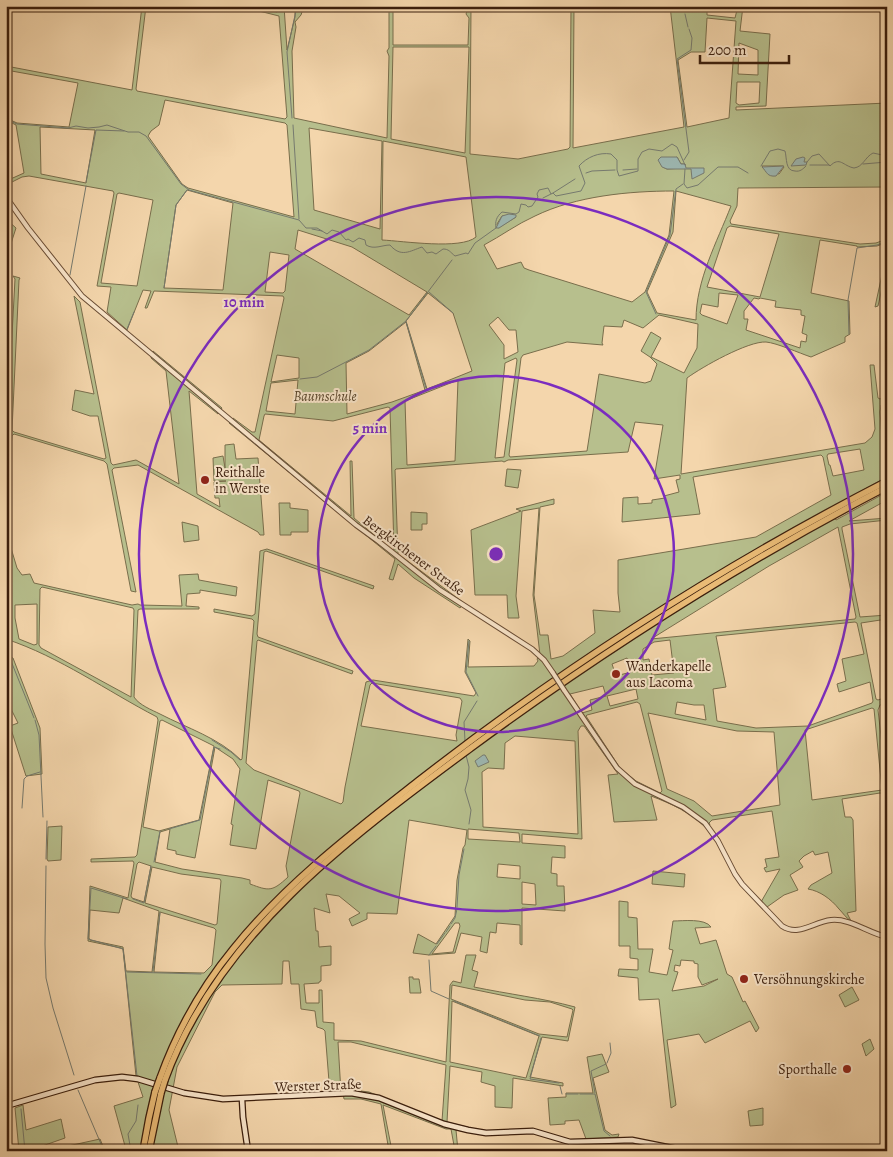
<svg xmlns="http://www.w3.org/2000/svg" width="893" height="1157" font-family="Alegreya,serif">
  <rect width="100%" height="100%" fill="#f4d6ac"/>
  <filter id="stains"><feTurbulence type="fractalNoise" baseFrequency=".004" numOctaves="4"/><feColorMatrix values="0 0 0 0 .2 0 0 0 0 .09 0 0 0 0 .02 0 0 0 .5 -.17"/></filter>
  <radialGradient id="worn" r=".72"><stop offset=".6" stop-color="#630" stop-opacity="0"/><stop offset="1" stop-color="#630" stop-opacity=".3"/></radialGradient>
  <g fill="#b7bf8d" stroke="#796e4c" fill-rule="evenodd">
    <path d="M142,6H146L136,89L137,91L285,119L287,117L279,16L239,6H254L277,12L279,10V6H284L287,50L295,17V7L304,6L301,15L295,22L296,27L292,51L294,118L387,138L389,56L387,51L389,48V6H393V45H468L469,18L466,14L469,6H471L470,154L518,159L568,149L570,147L571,6H574L573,148L684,127L670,6H707V15L735,18L738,6H743L740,31L770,34L766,106L736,107V110L887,103V187L738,188L737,206L730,221L731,224L860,244L876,243L887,239L886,270L878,306L875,307L883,270L885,243L877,246L857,247V246L820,240L811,293L849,301L850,334L845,337V342L811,357C799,353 777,343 766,342C748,341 702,367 687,378L681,474L865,443L872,437L875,429L870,365H874L878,398L880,399L887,396V400L881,405L880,412L882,438L887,440V445H883L887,463V477L828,509L836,520L887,492V500L849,521L887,518V520L850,524L842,527V529L860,617L887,615V619L861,623L876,699L878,700L887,697V703L880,705L878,710L887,789V830L885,794L880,793L842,799L845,817H851L853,820L856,911L847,913L851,921C846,918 843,913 839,909C831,899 820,891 808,889L811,885L832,873L828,852L815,855L813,851L804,856L799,861L803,867L790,875L798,890L784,895L767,907L761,902L780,869L766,872L764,868L767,867L765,859L779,857L772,811L712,820L709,823L710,825L706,828C690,812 672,804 651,796L657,820L614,822L608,775L618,774L584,726H581L578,731L582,839L522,834V843L565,846V858L552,857L551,873L557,874V886H564L565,911L522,908V945L520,944V925L497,923L496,933L490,932L487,953L480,951L482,937L461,933L455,953L429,955L413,953L418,934L436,944L455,916L457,880L463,848L465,845L467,830L409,820L397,914L367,913V919L352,926L349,919L360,913L339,896L326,894L330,913L314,908L316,931H318L319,947L331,946V965L321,966V981L319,982V983L304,984L306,1003H319V990H322L323,1022L334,1023V1040L361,1041L446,1062L450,985L453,981L461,983L466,955H476L472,970L478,972L474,987C508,994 542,998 575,1007L568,1041L542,1037L530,1077L563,1083V1086L513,1078L512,1108L495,1107V1086L481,1082L482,1072L450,1066L447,1122L479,1130L478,1134L456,1130L458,1151H455L451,1129H446L383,1105L392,1151H389L381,1104L361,1099H344L343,1093H361V1091L369,1092L442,1121L446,1065L351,1042H338L341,1093L330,1094L325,1031L323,1029L317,1027L315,1011L301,1009L299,984H291L289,961H283L282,984L222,985L215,992L177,1067L169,1110L179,1151H110L125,1146L114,1106L143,1097L136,1076L123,949L121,948L88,941L90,886L128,898L134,863L133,861L91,862V859L135,857L137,855L158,720L157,717C107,691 60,657 6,639V549L11,548L17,568L22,575L30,574L34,583L132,605L138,604L140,605L182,606L179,575L198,574L199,580L237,587L236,596L200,590V593L187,594L186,606L199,607V609H140L138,610L134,697C139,705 152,710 160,714C187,728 219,738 241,760L242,759L254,621L252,619L214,612V609L252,616L255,614L260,551L267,549L374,586L373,589L266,551L264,552L257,634L258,637L353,671L352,674L258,640L257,641L246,763L254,770L341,804L343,802L345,787L366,682L373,680L474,696L476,693L465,672L468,639L470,641L468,667L534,666L538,661L537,659L540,655L533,595L539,508L522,511L516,596L519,618H508L507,595H475L471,530L521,511L516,509L554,499V504L540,507L534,595L540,635H548L551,659L563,656L595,633L593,610L620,612L618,593V560L756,537L831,495L823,457L821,455L693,477L700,514L622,522L623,498L638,497V504L652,503V500L665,498L664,496L679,492L676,480L680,479V475L654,479L663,425L635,422L628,452L508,460L504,462L502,461L396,469L395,470L398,554L464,603L460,608L414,578L398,564L393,580L389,579L395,559L229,423L233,418L252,432H255L284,298L283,296L154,291L147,308H145L151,291L143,290L127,330L107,312L111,287L97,286L114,193L113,191L29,176L22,177L6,185V181L24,173L16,125L6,120V118L17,123L69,127L78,83L6,70V66L132,90ZM707,18L736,21L729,118L687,127L678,60L691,52H705ZM739,43L758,50V75L738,74ZM393,47H469L465,153L391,139ZM737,82H760L759,103L739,105L736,103ZM165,100L285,123L287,125L294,217L188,188L182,184L148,136L151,131L159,125ZM40,127L95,130L86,183L41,174ZM309,128L382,141L380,229L314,210ZM383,141L466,157L476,237C461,250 403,241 382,240ZM677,157L681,164H685V168L667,169L663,167L662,165ZM762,166H783L784,167L779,174L764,169ZM187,190L233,203L223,290L164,288L176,205ZM674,191L669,235L645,292L632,302L529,270L524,268L521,262L497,269L484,245C501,236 517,224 535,216C576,196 629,191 674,191ZM676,191L731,206C717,242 696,280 696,320L657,313L647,292L673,232ZM119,193L153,200L137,286L101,283L117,194ZM502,216L516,217L498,228L497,224ZM730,226L779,234L760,297L707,287L727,228ZM298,230L352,247L427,292L409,315L295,249ZM270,252L289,255L285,291L283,293L265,292ZM428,293L453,313L472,371L427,389L406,321ZM719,293L738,295L727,324L702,315L700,313L702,304L718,307ZM754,298L759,299L760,298L776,301L775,307L801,310V315L805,316L802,333L807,335L806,342L801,341L800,348L746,330L748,319H744V311ZM659,315L698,324L697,348L684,373L651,357L661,338L651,332L641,351L650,357L657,364L651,381L645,383L599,374L587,451L510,457L509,455L521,358L523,355L567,342L603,345L602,343L604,326L622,327L624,320L643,328ZM498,317L509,330H516L518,352L504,359V345L489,325ZM406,322L425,390L392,402L347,414L346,363L369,351ZM277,355L299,358V378L271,382ZM516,358L517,360L504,457L495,458L505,363ZM298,380L295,414L266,411L271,383ZM458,380L455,461L407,465L405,401ZM388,407L390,408L394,550H392L354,518L352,461H350L351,516L259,440L264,416L265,414L333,421ZM860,449L864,470L833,476L830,465H829L827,456L828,454ZM838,527L856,617L855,619L651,639L769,566ZM42,587L133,608L134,610L131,697L41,648L39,645L40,589ZM37,604V644L34,645L19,639L15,618V605ZM855,622L857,623L864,654L842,659L846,681L837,684L839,692L870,682L873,701L872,703L808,726L756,728L717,721L713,689L726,687L716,636ZM670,640L674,673L652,675L649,659L643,660V649L654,642ZM627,658L631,672L616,676L612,664ZM372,683L460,698L462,701L456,735L457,741L361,726L370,685ZM603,686L606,696L590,700L592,710L582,713L570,694ZM636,689L638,699L610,706L607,696ZM637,702L640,704L662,791L660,793L636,781L620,768L586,716L587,715ZM677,702L694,705H704L706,720L675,714ZM872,708L874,709L882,790L812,800L805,730ZM648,713L737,731L774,732L780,805L712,816L694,801L667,789ZM162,720L214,746L199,820L159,831L143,827L160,721ZM515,736L575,741L578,834L483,827L482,772L488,768L504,769L505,743ZM215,747L233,759L240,769L231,824L233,825L230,845L256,849L268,780L299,791L300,793L286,866L288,877C272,892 269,891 250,884V880L242,878L182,869L155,862L160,832L170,829L167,849L176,851V854L195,858ZM468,829L519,833L520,842L468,839ZM139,862L151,866L144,902L132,898L131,896L137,864ZM498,864L520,866V879L497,877ZM152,867L181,874L220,879L221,881L217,924L215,925L145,903ZM522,882L535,884L536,905L522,904ZM123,898L159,911L152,972L126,971L123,947L90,940L89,938L90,910L119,913ZM160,912L214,928L216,930L212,965L204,973L154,972ZM455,923H459L460,926L453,952L432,954ZM452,985L525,1000L550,1002L572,1009L573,1010L567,1037L539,1034L451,999ZM452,1001L539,1036L526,1078L450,1062Z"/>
    <path d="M6,219L16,228L6,259Z"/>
    <path d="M13,276L20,278L19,280L12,430L14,432L104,459L106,458L98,416H90L72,410L75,390L94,394L74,296L80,302L111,463L113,465L136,460L179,484L166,371L151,358L153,351L222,408L218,414L189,391L197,494L220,507L219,498H215L214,482L226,481H214L213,458L223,456L225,468V445L234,444L236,459L258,458L264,535H260L258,532L138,465L114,468L112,470L136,592L131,591L107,464L104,461L14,434L12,436L6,502L8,417H6V410H8L15,279Z"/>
    <path d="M507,469L521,470L518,488L505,486Z"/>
    <path d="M279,503H290V508L308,510V532H291V535H280Z"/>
    <path d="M411,512L427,513V524H422V530H411Z"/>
    <path d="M182,522L198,526L199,540L184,542Z"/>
    <path d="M6,655L13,658L40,728L42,774L26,776L10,726L18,723L6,699Z"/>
    <path d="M62,826L61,860L48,861L47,859L48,827Z"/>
    <path d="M653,871L685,874L684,887L652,884Z"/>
    <path d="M619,901L628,902V917L637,918L638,949H653L649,972L667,975L673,950L669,949L673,921C683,921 705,918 711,927L695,928L700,944L716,940L727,974L732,977L743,1002L745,1001L759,1028L756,1032L750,1021L705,1043L699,1034L667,1040L676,1105L671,1108L659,999L639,1000L638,978L618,976L619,969L638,970V959L630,958V946H619ZM681,960L694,961V963L698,964V977L702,985L718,979L704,986L672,991L678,972L674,971L675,965L680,966Z"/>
    <path d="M409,977H413V979H419L421,993H410Z"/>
    <path d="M852,987L859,1000L845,1007L839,995Z"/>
    <path d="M870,1039L874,1049L866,1056L862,1044Z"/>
    <path d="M602,1054L609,1072L593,1078L605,1130L612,1135L619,1134L618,1137L586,1139L579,1120L565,1121V1124L550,1125L548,1098L566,1097V1093H593L587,1057Z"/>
    <path d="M23,1105L26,1130L61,1119L65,1138L28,1151H19L15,1108Z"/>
    <path d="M763,1108V1125L750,1126L748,1111Z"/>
    <path d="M100,1139L105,1151H71L68,1146Z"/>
  </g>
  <g fill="#9db7b1" stroke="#767a6f">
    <path d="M661,157H677L681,164H685L686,168H704V173L692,179L691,169H667L662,167L658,160Z"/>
    <path d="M803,157L805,158L804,162H807L806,165L791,166L796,159Z"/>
    <path d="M784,166L776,176C767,177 767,172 762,167Z"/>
    <path d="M509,214L516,215V217L499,228H496L502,216Z"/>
    <path d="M483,755H485L489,762L478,767L475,761Z"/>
  </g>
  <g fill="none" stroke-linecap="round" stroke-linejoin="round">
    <g stroke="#767a6f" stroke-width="1">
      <path d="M685,14L688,27"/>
      <path d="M292,118L287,52L297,6"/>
      <path d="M6,119L17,124L68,128L76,126L88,128L99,127L107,125L128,132H139L146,136L181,184L189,190L299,220L306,228H317L327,234L332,230L339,232L346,240L348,239L353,242L359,238L365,240L366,245C374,250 382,245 390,245C401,258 410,251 422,247L427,253L432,252L436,254L443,249C449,249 450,252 455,256L466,253L468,254L475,243L496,228C495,222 496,217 502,212L516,214L519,212L521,204L526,205L528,207L532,206L538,197L537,194L539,190L548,188L551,194L553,193L556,196L581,191L585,183L579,166C587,157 599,152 611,154L617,160V170L619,176L638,171V159L642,152L649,149L662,151L672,144L677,147L685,165"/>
      <path d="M293,125L299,219"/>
      <path d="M684,160L689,152L677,59L691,50L692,38L689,29"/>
      <path d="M807,162L812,156L819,154L830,166C840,156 843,166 854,168C863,167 865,157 873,153L887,156"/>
      <path d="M863,164L887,162"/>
      <path d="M810,165H829"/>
      <path d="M761,166L770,151L778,149L785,151C787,158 785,171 795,171C800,172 803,169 806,166"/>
      <path d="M685,169L684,184L687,188L698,185L718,167H738L748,173"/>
      <path d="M623,170L637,169"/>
      <path d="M586,173L592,171L615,170"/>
      <path d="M86,182L96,130L124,131"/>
      <path d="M553,193L575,179"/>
      <path d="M543,198L551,194"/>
      <path d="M312,229L322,231"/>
      <path d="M70,275L86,186"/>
      <path d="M164,288L176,205L187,190"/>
      <path d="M429,292L453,313"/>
      <path d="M656,314L646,292L670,235L676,189L683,184"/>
      <path d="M406,322L426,388"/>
      <path d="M127,329L134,312"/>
      <path d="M849,334L848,300L857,248L877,245L885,242"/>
      <path d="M300,379L317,377L369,350L406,321L452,260"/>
      <path d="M469,641L466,672L478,696"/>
      <path d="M6,656L11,661L34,718"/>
      <path d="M35,720L39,735L43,817"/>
      <path d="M212,740L231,752L240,760"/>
      <path d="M465,741L464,722L477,701"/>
      <path d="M466,755L469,767L468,779L465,790L471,810L469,824"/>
      <path d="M22,808L24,779L27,776L40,772"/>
      <path d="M169,829L200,820L214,747L220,749"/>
      <path d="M46,859L47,821"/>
      <path d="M154,862L160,831"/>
      <path d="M46,866L45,944L46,978L53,1008L74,1075"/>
      <path d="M127,899L91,888L88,939L123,949L137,1076"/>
      <path d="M133,899L144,903L151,866"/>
      <path d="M457,907L459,875L464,849"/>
      <path d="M451,924L455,918L457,909"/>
      <path d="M446,932L450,926"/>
      <path d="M437,944L445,933"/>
      <path d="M429,955L436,946"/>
      <path d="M429,960L431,991L449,999"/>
      <path d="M153,971L160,913"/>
      <path d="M127,972L201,974"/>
      <path d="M454,1001L540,1036"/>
      <path d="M541,1038L530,1079L559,1083"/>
      <path d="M607,1063L611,1053L610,1043"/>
      <path d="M560,1086L562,1094"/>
      <path d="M78,1090L104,1151"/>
      <path d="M595,1093L591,1071L606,1064"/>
      <path d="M566,1094H578"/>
      <path d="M580,1094H595L604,1131L610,1136"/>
      <path d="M6,1098L9,1100"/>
      <path d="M21,1109L25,1151"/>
      <path d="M131,1151L128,1134L136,1121L138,1105"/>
    </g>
    <defs>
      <g id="tertiary">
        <path d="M6,197L28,228L82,296L356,525L378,541L440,590L532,649L544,660L553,673"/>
        <path d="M564,690L617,768L635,784L683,807L705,823L718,841L735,874L742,884L782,926C799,937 813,922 831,920C850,918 868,933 887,937"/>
        <path d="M887,942V943"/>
      </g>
      <g id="secondary">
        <path d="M242,1099L243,1117L248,1151"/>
        <path d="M6,1106L95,1080L122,1077L138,1079L184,1093L223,1099L351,1093L379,1098L444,1124L468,1130L486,1133L533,1131L570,1142L632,1140L687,1151"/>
      </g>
      <g id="motorway">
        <path d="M160,1078C177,1031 201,988 233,949C285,884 353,832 418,781C564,667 722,566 887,481"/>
        <path d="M165,1080C218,934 351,837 471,748C603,651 741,563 887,487"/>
        <path d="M143,1151L149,1118L155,1092"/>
        <path d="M149,1151L161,1093"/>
      </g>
    </defs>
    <use href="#tertiary" stroke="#694c34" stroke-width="6"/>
    <use href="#secondary" stroke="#3b1e0c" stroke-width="7"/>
    <use href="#motorway" stroke="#3b1e0c" stroke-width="8"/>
    <use href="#tertiary" stroke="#f8e4c9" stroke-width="4"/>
    <use href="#secondary" stroke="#f8e4c9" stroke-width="4.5"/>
    <use href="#motorway" stroke="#eabb76" stroke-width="5.5"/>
    <defs>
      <path id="tertiary-bridge" d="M553,673L564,690"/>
      <g id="motorway-bridge">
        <path d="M155,1092L160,1078"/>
        <path d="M161,1093L165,1080"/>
      </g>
    </defs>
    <use href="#tertiary-bridge" stroke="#694c34" stroke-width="6" stroke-linecap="butt"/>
    <use href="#motorway-bridge" stroke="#3b1e0c" stroke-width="8" stroke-linecap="butt"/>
    <use href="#tertiary-bridge" stroke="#f8e4c9" stroke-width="4"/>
    <use href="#motorway-bridge" stroke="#eabb76" stroke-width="5.5"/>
  </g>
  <g fill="none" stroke="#7b2cbf" stroke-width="2.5">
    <circle cx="496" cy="554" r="178"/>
    <circle cx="496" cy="554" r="357"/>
  </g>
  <g fill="#8f2418" stroke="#f8e4c9" stroke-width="2">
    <circle cx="205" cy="480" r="5"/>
    <circle cx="616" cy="674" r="5"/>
    <circle cx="744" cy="979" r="5"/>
    <circle cx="847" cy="1069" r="5"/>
  </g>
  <g text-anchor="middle" stroke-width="4" stroke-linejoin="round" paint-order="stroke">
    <g font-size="14" font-style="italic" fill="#5a462c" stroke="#f8e4c9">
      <text x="325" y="401">Baumschule</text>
    </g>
    <g font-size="14" fill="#3b1e0c" stroke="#f8e4c9" text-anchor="start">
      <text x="215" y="477">Reithalle<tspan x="215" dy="16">in Werste</tspan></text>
      <text x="626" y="671">Wanderkapelle<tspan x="626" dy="16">aus Lacoma</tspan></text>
      <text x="754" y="984">Versöhnungskirche</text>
      <text x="837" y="1074" text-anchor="end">Sporthalle</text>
    </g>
    <g font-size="14" fill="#3b1e0c" stroke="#f8e4c9">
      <text transform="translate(414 555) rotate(37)" y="5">Bergkirchener Straße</text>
      <text transform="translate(318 1085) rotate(-2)" y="5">Werster Straße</text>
    </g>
  </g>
  <circle cx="496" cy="554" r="8" fill="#7b2cbf" stroke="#f8e4c9" stroke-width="2.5"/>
  <g font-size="15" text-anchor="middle" font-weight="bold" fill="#7b2cbf" stroke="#f8e4c9" stroke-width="4" stroke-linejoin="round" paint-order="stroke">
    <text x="244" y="307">10 min</text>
    <text x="370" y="433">5 min</text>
  </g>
  <rect width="893" height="1157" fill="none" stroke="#f4d6ac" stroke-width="25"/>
  <rect x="8" y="8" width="878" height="1142" fill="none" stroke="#3b1e0c" stroke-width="2.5"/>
  <rect x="12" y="12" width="868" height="1132" fill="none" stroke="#3b1e0c"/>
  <path d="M700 55v8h89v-8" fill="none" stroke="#3b1e0c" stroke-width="2.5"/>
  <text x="708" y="55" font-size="15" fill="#3b1e0c" stroke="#f8e4c9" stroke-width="4" paint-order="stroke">200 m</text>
  <rect width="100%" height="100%" filter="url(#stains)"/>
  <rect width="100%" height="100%" fill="url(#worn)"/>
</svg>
